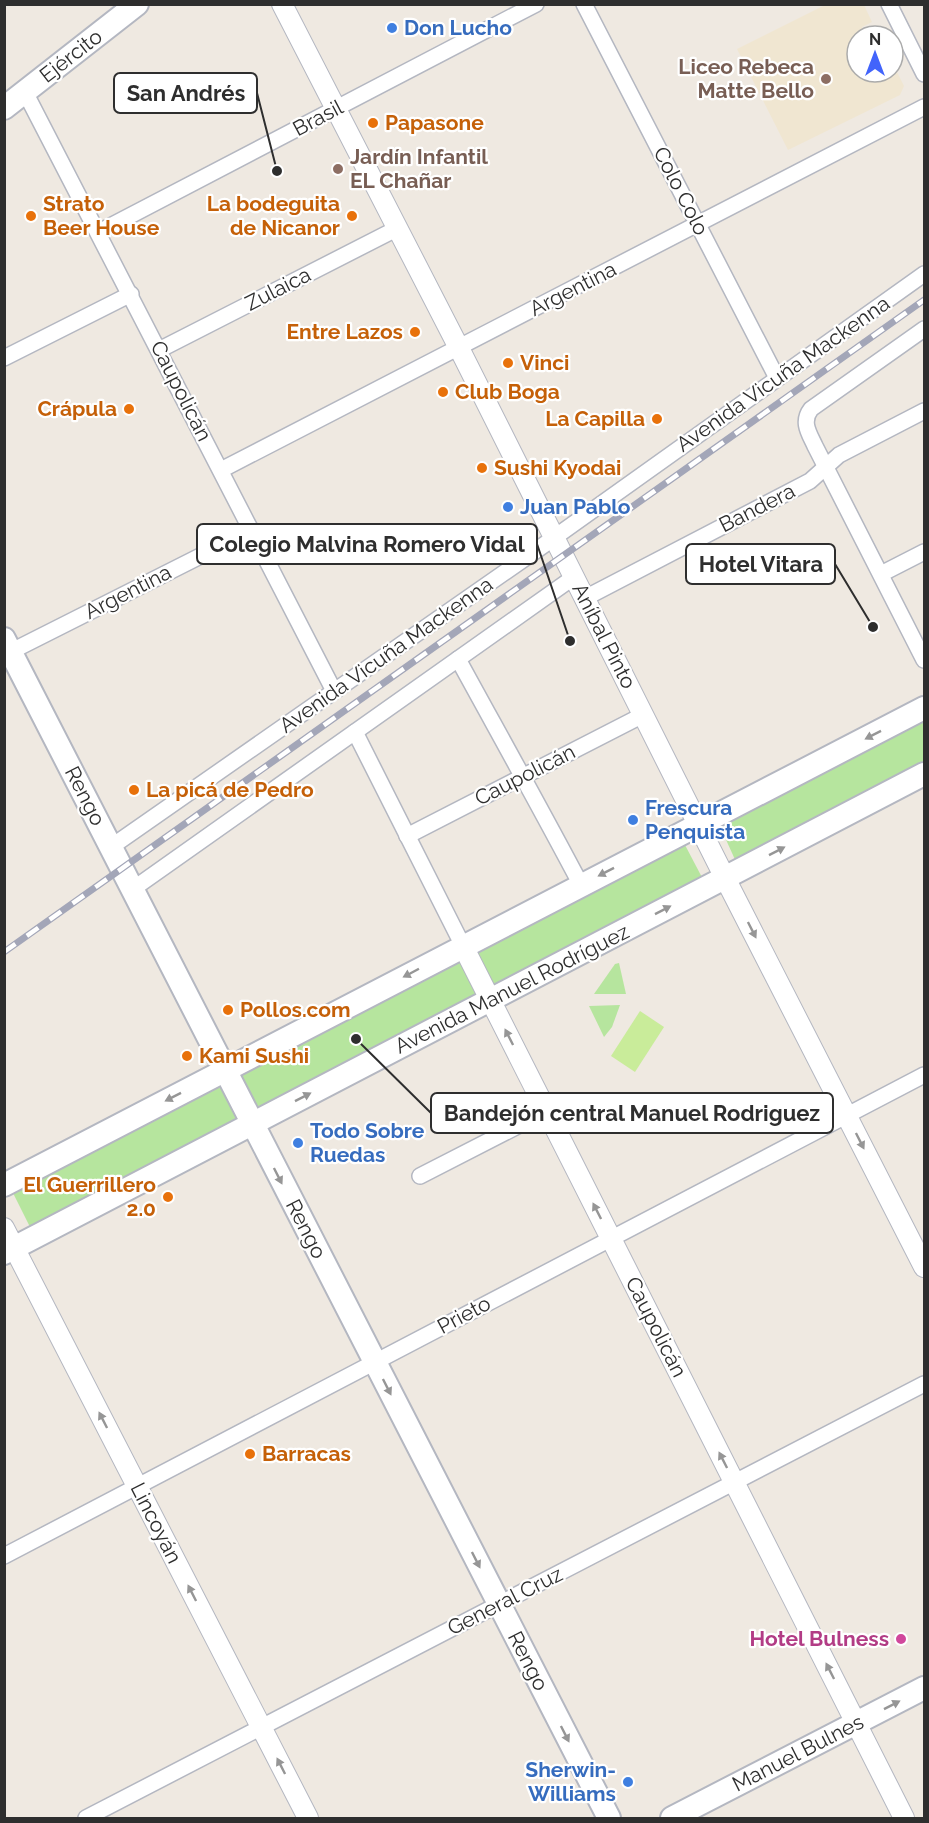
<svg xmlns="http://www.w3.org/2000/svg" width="929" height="1823" font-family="Raleway,sans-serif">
  <rect width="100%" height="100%" fill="#efe9e1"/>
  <path fill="#f0e6d1" d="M825,5H864L872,22L862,27L866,36H857V72H893V64L904,86L900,95L788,150L737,49Z"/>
  <g fill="#b6e59e">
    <path d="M924,716V764L737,864L718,822Z"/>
    <path d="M685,845L706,885L30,1227L13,1193Z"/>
    <path d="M619,963L626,994H594L615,964Z"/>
    <path d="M620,1005L612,1027L604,1037L589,1006Z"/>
  </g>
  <path fill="#c9ec9a" d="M640,1011L664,1027L635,1072L611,1056Z"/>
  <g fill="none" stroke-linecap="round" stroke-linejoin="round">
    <defs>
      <g id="minor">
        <path d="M584,4L777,378"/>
        <path d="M889,4L924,74"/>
        <path d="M25,92L334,691"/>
        <path d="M99,232L536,4"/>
        <path d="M924,329L811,409C801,422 809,433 815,446L924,660"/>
        <path d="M159,350L398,228"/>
        <path d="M4,358L131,294"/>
        <path d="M221,470L924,107"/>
        <path d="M881,574L924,552"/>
        <path d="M585,598L810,481L839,455L924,411"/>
        <path d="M4,655L252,530"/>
        <path d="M458,659C499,734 541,809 581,885"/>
        <path d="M355,732L463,946"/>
        <path d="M407,836L643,715"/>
        <path d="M111,847L541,547L924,274"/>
        <path d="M133,889L574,577"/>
        <path d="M420,1176L547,1111"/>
        <path d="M4,1556L924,1075"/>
        <path d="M86,1818L924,1384"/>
      </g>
      <g id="tertiary">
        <path d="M282,4L459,348L725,878L924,1267"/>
        <path d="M463,946L904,1818"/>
        <path d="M4,1228L308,1818"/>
      </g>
      <g id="secondary">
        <path d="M4,108L137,4"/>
        <path d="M4,639L609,1818"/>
        <path d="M4,1185L924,708"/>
        <path d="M4,1253L924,774"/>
        <path d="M672,1818L924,1688"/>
      </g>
    </defs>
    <use href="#minor" stroke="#b4b7c1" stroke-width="18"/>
    <use href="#tertiary" stroke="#b4b7c1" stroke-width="22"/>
    <use href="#secondary" stroke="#b4b7c1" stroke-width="26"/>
    <use href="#minor" stroke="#fff" stroke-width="15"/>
    <use href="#tertiary" stroke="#fff" stroke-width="20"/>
    <use href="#secondary" stroke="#fff" stroke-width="22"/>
    <defs>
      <path id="rail" d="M4,952L924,300"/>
    </defs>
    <use href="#rail" stroke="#a3a6b8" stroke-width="7"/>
    <use href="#rail" stroke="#fff" stroke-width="4.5" stroke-dasharray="14" stroke-linecap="butt"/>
  </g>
  <defs><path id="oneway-solid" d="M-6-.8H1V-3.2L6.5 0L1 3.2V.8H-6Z" transform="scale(1.5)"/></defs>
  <g fill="#969696">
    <use href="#oneway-solid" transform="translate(873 735) rotate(153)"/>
    <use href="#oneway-solid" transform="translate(777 851) rotate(-27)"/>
    <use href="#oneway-solid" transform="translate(606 872) rotate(153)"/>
    <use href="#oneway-solid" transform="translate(663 910) rotate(-27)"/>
    <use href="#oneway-solid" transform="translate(752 930) rotate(63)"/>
    <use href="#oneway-solid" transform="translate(411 973) rotate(152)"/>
    <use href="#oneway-solid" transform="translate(509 1037) rotate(-117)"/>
    <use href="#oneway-solid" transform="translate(173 1097) rotate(153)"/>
    <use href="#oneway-solid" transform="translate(303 1097) rotate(-27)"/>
    <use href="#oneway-solid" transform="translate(860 1141) rotate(63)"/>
    <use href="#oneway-solid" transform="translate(278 1176) rotate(63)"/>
    <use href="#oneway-solid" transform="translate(597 1211) rotate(-117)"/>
    <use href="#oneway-solid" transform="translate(387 1387) rotate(63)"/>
    <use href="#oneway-solid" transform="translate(103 1420) rotate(-117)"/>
    <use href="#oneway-solid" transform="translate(723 1460) rotate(-117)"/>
    <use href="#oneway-solid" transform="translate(476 1560) rotate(63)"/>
    <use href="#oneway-solid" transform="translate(192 1593) rotate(-117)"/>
    <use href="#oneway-solid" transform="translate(830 1671) rotate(-117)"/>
    <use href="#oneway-solid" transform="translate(892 1705) rotate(-27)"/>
    <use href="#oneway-solid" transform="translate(565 1734) rotate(63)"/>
    <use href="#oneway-solid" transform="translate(281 1766) rotate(-117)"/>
  </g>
  <g fill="#3f7fe0" stroke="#fff" stroke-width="2">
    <circle cx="392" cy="28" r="6"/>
    <circle cx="508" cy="507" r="6"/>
    <circle cx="633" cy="820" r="6"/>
    <circle cx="298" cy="1143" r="6"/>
    <circle cx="628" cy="1782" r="6"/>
  </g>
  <g fill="#8d6e63" stroke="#fff" stroke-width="2">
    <circle cx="826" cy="79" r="6"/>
    <circle cx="338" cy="169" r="6"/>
  </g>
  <g fill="#e8710a" stroke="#fff" stroke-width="2">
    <circle cx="373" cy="123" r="6"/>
    <circle cx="31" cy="216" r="6"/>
    <circle cx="352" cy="216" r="6"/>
    <circle cx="415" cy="332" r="6"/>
    <circle cx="508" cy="363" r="6"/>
    <circle cx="443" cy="392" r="6"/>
    <circle cx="129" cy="409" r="6"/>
    <circle cx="657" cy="419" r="6"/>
    <circle cx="482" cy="468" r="6"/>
    <circle cx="134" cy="790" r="6"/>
    <circle cx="228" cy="1010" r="6"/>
    <circle cx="187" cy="1056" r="6"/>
    <circle cx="168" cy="1197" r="6"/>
    <circle cx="250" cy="1454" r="6"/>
  </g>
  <circle fill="#d1479c" stroke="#fff" stroke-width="2" cx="901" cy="1639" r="6"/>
  <g text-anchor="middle" stroke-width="4.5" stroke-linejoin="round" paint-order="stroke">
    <g font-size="21" font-weight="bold" fill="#366cbe" stroke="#fff" text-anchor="start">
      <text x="404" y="35">Don Lucho</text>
      <text x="520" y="514">Juan Pablo</text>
      <text x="645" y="815">Frescura<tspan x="645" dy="24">Penquista</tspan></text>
      <text x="310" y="1138">Todo Sobre<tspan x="310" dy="24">Ruedas</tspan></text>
      <text x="616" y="1777" text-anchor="end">Sherwin-<tspan x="616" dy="24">Williams</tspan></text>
    </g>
    <g font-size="21" fill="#2e2e2e" stroke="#fff">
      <text transform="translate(71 56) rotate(-38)" y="7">Ejército</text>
      <text transform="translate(318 118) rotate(-28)" y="7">Brasil</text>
      <text transform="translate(681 191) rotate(63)" y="7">Colo Colo</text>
      <text transform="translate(278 289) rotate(-27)" y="7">Zulaica</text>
      <text transform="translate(573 289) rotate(-27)" y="7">Argentina</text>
      <text transform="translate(783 374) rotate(-35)" y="7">Avenida Vicuña Mackenna</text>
      <text transform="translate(181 391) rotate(63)" y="7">Caupolicán</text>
      <text transform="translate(757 508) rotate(-27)" y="7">Bandera</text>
      <text transform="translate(128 592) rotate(-27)" y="7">Argentina</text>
      <text transform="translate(604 636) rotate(63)" y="7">Aníbal Pinto</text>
      <text transform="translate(386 655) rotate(-35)" y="7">Avenida Vicuña Mackenna</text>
      <text transform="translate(525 775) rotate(-27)" y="7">Caupolicán</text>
      <text transform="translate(85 796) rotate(63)" y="7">Rengo</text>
      <text transform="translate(512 989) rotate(-27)" y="7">Avenida Manuel Rodríguez</text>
      <text transform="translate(306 1229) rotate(63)" y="7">Rengo</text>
      <text transform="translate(464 1315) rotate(-28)" y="7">Prieto</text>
      <text transform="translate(656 1327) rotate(63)" y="7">Caupolicán</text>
      <text transform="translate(156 1523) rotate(63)" y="7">Lincoyán</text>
      <text transform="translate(505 1601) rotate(-27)" y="7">General Cruz</text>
      <text transform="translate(528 1661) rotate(63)" y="7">Rengo</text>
      <text transform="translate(798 1753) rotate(-27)" y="7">Manuel Bulnes</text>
    </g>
    <g font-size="21" font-weight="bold" fill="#785e54" stroke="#fff" text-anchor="end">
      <text x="814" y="74">Liceo Rebeca<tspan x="814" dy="24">Matte Bello</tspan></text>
      <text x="350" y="164" text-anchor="start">Jardín Infantil<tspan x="350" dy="24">EL Chañar</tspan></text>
    </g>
    <g font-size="21" font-weight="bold" fill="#c56008" stroke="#fff" text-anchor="start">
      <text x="385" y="130">Papasone</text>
      <text x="43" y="211">Strato<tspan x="43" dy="24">Beer House</tspan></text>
      <text x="340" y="211" text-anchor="end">La bodeguita<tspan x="340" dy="24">de Nicanor</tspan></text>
      <text x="403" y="339" text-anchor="end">Entre Lazos</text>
      <text x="520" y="370">Vinci</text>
      <text x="455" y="399">Club Boga</text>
      <text x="117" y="416" text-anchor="end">Crápula</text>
      <text x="645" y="426" text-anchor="end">La Capilla</text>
      <text x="494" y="475">Sushi Kyodai</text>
      <text x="146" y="797">La picá de Pedro</text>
      <text x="240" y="1017">Pollos.com</text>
      <text x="199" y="1063">Kami Sushi</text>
      <text x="156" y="1192" text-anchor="end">El Guerrillero<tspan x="156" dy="24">2.0</tspan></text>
      <text x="262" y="1461">Barracas</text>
    </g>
    <g font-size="21" font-weight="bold" fill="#b23c85" stroke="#fff" text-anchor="end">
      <text x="889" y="1646">Hotel Bulness</text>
    </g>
  </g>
  <path fill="none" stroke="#2e2e2e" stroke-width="2" d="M277 171L257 93M570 641L537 544M873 627L835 564M356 1039L431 1113"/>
  <g fill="#2e2e2e" stroke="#fff" stroke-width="2">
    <circle cx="277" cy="171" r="6"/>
    <circle cx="570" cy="641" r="6"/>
    <circle cx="873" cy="627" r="6"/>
    <circle cx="356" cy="1039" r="6"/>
  </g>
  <g fill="#fff" stroke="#2e2e2e" stroke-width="2">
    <rect x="114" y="73" width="143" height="40" rx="6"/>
    <rect x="197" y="524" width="340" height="40" rx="6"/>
    <rect x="686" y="544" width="149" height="40" rx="6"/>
    <rect x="431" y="1093" width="402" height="40" rx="6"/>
  </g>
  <g font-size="22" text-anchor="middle" font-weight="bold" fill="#2e2e2e">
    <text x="186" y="101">San Andrés</text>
    <text x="367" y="552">Colegio Malvina Romero Vidal</text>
    <text x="761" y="572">Hotel Vitara</text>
    <text x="632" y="1121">Bandejón central Manuel Rodriguez</text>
  </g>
  <rect width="929" height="1823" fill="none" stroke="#2e2e2e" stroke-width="12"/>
  <g transform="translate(875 54)"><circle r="28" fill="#ffffff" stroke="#ababab" stroke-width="1.5"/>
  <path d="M0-4.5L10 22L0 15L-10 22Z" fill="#4264fb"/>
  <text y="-9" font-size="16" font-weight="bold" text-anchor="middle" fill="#2e2e2e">N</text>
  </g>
</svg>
